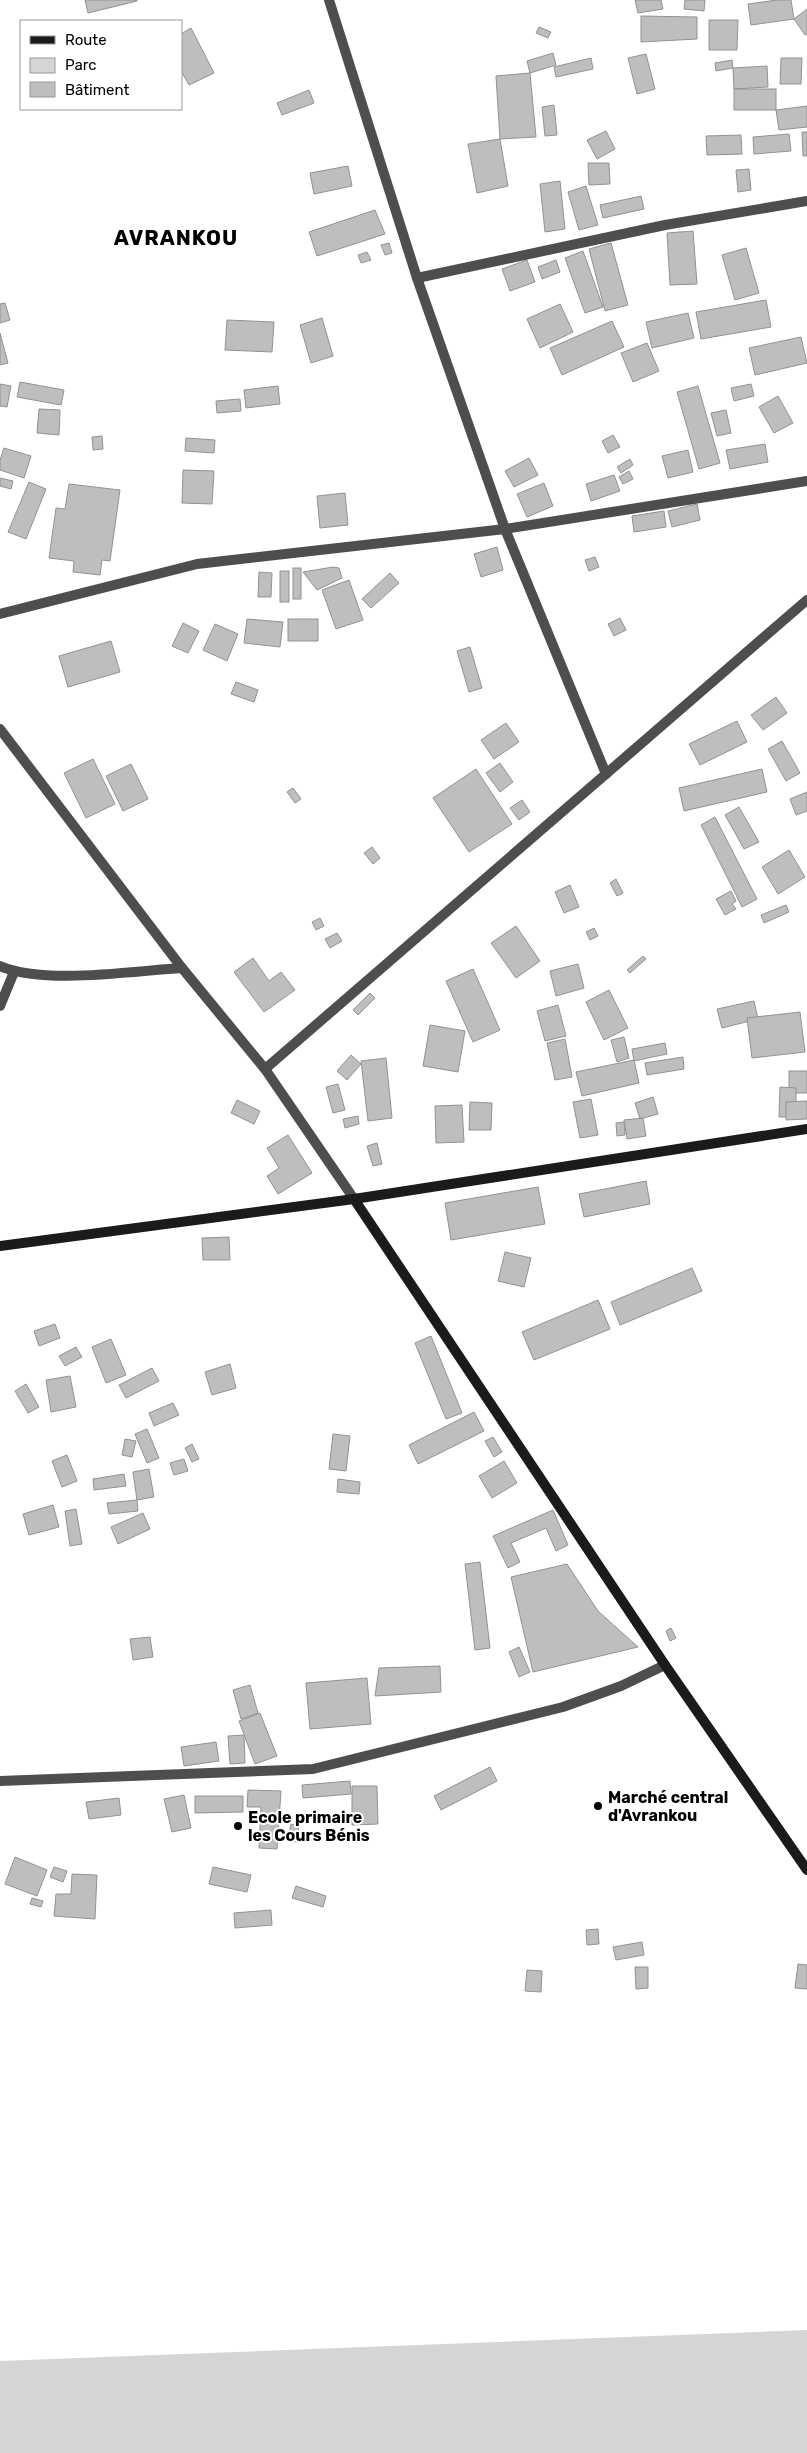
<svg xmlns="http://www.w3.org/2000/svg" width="807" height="2453" font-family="Rubik,sans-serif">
  <rect width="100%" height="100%" fill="#fff"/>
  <path fill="#d5d5d5" d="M807,2330V2453H0V2361Z"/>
  <g fill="#bebebe" stroke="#929292">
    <path d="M85,0H137V1L88,13Z"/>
    <path d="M635,0H661L663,9L638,13Z"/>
    <path d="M685,0H705L704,11L684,9Z"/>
    <path d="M777,0H791L794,19L751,25L748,4Z"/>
    <path d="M807,9V34L805,35L794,19Z"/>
    <path d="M641,16L697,17V39L641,42Z"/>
    <path d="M709,20H738L737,50H709Z"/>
    <path d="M539,27L551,32L548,38L536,33Z"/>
    <path d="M191,28L214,73L189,85L181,71V34Z"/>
    <path d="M553,53L556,65L530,73L527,61Z"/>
    <path d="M646,54L655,89L637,94L628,58Z"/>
    <path d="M591,58L593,69L556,77L554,67Z"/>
    <path d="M781,58H802L801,84H780Z"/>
    <path d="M732,60L733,68L716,71L715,63Z"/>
    <path d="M767,66L768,87L734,89L733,68Z"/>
    <path d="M530,73L536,137L500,139L496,76Z"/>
    <rect x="734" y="89" width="42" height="21"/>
    <path d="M309,90L314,103L282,115L277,103Z"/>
    <path d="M554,105L557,135L545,136L542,107Z"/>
    <path d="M807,106V127L779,130L776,110Z"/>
    <path d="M606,131L615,149L597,159L587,140Z"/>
    <path d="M802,132H807V156H803Z"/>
    <path d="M789,134L791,151L754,154L753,137Z"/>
    <path d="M741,135L742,154L707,155L706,136Z"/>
    <path d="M500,139L508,186L477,193L468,144Z"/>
    <path d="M588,163H609L610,184L589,185Z"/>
    <path d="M348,166L352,186L314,194L310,173Z"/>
    <path d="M749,169L751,190L738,192L736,170Z"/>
    <path d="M560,181L565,229L545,232L540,184Z"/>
    <path d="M586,186L598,225L579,230L568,192Z"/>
    <path d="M641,196L644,209L603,218L600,205Z"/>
    <path d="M375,210L385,234L317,256L309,232Z"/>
    <path d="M693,231L697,284L670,285L667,233Z"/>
    <path d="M389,243L392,253L385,255L381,245Z"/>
    <path d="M611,243L628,305L605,311L589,249Z"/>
    <path d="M746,248L759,293L735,300L722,255Z"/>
    <path d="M583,251L603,307L585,313L565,258Z"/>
    <path d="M367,252L371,260L361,263L358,255Z"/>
    <path d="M527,260L535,282L510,291L502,269Z"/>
    <path d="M556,260L560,272L542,279L538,267Z"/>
    <path d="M766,300L771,327L701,339L696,312Z"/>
    <path d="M5,303L10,320L0,323V304Z"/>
    <path d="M560,304L573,332L540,348L527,319Z"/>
    <path d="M688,313L694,338L652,348L646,322Z"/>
    <path d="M322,318L333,356L311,363L300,325Z"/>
    <path d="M227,320L274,322L272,352L225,350Z"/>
    <path d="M612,321L624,347L562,375L550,348Z"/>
    <path d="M0,333L8,363L0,365Z"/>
    <path d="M801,337L807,363L755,375L749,348Z"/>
    <path d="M647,343L659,371L633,382L621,353Z"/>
    <path d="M20,382L64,390L61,405L17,397Z"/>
    <path d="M0,384L11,386L7,407L0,406Z"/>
    <path d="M751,384L754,396L734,401L731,388Z"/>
    <path d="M278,386L280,404L246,408L244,390Z"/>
    <path d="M698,386L720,463L699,469L677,392Z"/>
    <path d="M778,396L793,423L774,433L759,407Z"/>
    <path d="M240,399L241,411L217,413L216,401Z"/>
    <path d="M39,409L60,410L59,435L37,433Z"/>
    <path d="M726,410L731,433L717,436L711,413Z"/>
    <path d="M613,435L620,447L608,453L602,441Z"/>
    <path d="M102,436L103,449L93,450L92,437Z"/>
    <path d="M186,438L215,440L214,453L185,451Z"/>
    <path d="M765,444L768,462L730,469L726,450Z"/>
    <path d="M4,448L31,456L24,478L0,470V460Z"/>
    <path d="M688,450L693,472L668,478L662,456Z"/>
    <path d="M529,458L538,475L514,487L505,471Z"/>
    <path d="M630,459L633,465L621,473L617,467Z"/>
    <path d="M183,470L214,471L212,504L182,503Z"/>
    <path d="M629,471L633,479L623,484L619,477Z"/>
    <path d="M614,475L620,491L591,501L586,484Z"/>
    <path d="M0,478L13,481L11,489L0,486Z"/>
    <path d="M29,482L46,489L26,539L8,532Z"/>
    <path d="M544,483L553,506L527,517L517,494Z"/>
    <path d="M69,484L120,490L110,561L102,560L100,575L73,572L74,561L49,558L56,508L65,509Z"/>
    <path d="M345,493L348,525L320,528L317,496Z"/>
    <path d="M697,504L700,520L672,527L668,511Z"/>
    <path d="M664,511L666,527L634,532L632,516Z"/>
    <path d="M497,547L503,570L481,577L474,554Z"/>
    <path d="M595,557L599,567L589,571L585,560Z"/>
    <path d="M333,567L339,568L342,578L317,590L303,572Z"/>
    <rect x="293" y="568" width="8" height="31"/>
    <rect x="280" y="571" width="9" height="31"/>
    <path d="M259,572L272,573L271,597H258Z"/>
    <path d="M390,573L399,583L371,608L362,599Z"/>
    <path d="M349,580L363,620L336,629L322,590Z"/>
    <path d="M620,618L626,630L614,636L608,624Z"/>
    <path d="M247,619L283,622L280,647L244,643Z"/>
    <rect x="288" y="619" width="30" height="22"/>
    <path d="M183,623L199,631L188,653L172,646Z"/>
    <path d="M215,624L238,634L227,661L203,650Z"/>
    <path d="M111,641L120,672L68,687L59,656Z"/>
    <path d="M470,647L482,688L469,692L457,651Z"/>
    <path d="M236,682L258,690L254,702L231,694Z"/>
    <path d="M776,697L787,713L763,730L751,715Z"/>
    <path d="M737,721L747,742L700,765L689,744Z"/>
    <path d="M506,723L519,742L494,759L481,740Z"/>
    <path d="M782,741L800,773L786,781L768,749Z"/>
    <path d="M93,759L115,804L86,818L64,773Z"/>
    <path d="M500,763L513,782L500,792L486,773Z"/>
    <path d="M131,764L148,799L123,811L106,776Z"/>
    <path d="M476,769L512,824L469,852L433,798Z"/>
    <path d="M762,769L767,792L684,811L679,788Z"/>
    <path d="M293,788L301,799L295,803L287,792Z"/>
    <path d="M807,792V811L796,815L790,799Z"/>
    <path d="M522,800L530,812L519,820L510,808Z"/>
    <path d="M739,807L759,842L744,849L725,815Z"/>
    <path d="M715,817L757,899L742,907L701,825Z"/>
    <path d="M372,847L380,858L373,864L364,853Z"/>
    <path d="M789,850L805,877L778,894L762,867Z"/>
    <path d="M616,879L623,893L617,896L610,883Z"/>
    <path d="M570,885L579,907L564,913L555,892Z"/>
    <path d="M731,891L736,901L732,904L736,909L725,915L716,899Z"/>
    <path d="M786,905L789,912L764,923L761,915Z"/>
    <path d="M320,918L324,926L316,930L312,922Z"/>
    <path d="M516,926L540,961L516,978L491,943Z"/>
    <path d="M594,928L598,936L590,940L586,932Z"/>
    <path d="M337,933L342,941L330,948L325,939Z"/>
    <path d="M643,956L646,959L630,973L627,970Z"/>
    <path d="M253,958L269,981L281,972L295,990L264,1012L234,972Z"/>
    <path d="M578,964L584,988L556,996L550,971Z"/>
    <path d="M473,969L500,1030L473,1042L446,981Z"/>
    <path d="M609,990L628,1028L604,1040L586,1002Z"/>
    <path d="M370,993L375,998L358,1015L353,1010Z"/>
    <path d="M754,1001L758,1019L722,1028L717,1009Z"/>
    <path d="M558,1005L566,1036L545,1041L537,1011Z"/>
    <path d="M800,1012L805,1052L752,1058L747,1018Z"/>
    <path d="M430,1025L465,1031L458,1072L423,1066Z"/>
    <path d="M624,1037L629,1058L617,1062L611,1040Z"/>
    <path d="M565,1039L572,1077L555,1080L547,1043Z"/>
    <path d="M665,1043L667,1054L634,1061L632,1049Z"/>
    <path d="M351,1055L361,1064L347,1080L337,1071Z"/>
    <path d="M683,1057L684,1069L647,1075L645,1063Z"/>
    <path d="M386,1058L392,1118L368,1121L361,1061Z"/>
    <path d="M634,1060L639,1083L582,1096L576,1072Z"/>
    <rect x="789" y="1071" width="18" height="22"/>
    <path d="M338,1084L345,1110L333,1113L326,1087Z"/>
    <path d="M780,1087L796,1088V1117H779Z"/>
    <path d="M653,1097L658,1114L640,1119L635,1103Z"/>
    <path d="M591,1099L598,1135L580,1138L573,1102Z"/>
    <path d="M237,1100L260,1111L254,1124L231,1113Z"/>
    <path d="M807,1101V1119L786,1120V1102Z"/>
    <path d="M470,1102L492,1103L491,1130H469Z"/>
    <path d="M462,1105L464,1142L436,1143L435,1106Z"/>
    <path d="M358,1116L359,1124L345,1128L343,1119Z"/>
    <path d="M643,1118L646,1136L627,1139L624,1120Z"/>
    <path d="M624,1122L625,1135L617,1136L616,1123Z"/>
    <path d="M288,1135L312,1173L278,1194L267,1176L279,1168L267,1148Z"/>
    <path d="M377,1143L382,1164L373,1166L367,1146Z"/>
    <path d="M646,1181L650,1204L584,1217L579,1194Z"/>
    <path d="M538,1187L545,1224L451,1240L445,1203Z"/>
    <path d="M229,1237L230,1260H203L202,1238Z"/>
    <path d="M505,1252L531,1258L524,1287L498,1281Z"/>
    <path d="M692,1268L702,1291L620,1325L611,1302Z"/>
    <path d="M598,1300L610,1329L534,1360L522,1332Z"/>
    <path d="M55,1324L60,1338L39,1346L34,1331Z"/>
    <path d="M431,1336L462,1413L446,1419L415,1343Z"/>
    <path d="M111,1339L126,1375L106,1383L92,1347Z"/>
    <path d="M76,1347L82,1357L65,1366L59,1356Z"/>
    <path d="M230,1364L236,1388L212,1395L205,1372Z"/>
    <path d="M152,1368L159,1381L126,1398L119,1385Z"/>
    <path d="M70,1376L76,1407L51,1412L46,1380Z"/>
    <path d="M26,1384L39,1407L28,1413L15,1391Z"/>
    <path d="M173,1403L179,1415L154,1426L149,1413Z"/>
    <path d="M474,1412L484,1431L418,1464L409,1445Z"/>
    <path d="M147,1429L159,1458L147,1463L135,1434Z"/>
    <path d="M333,1434L350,1436L346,1471L329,1469Z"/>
    <path d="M493,1437L502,1452L494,1457L485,1441Z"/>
    <path d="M125,1439L136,1441L132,1457L122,1455Z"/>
    <path d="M192,1444L199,1459L192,1462L185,1448Z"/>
    <path d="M67,1455L77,1481L62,1487L52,1461Z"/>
    <path d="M184,1459L188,1471L174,1475L170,1463Z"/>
    <path d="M504,1461L517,1483L492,1498L479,1476Z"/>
    <path d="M149,1469L154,1497L137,1500L133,1472Z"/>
    <path d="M124,1474L126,1486L94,1490L93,1479Z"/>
    <path d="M338,1479L360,1482L359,1494L337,1492Z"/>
    <path d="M137,1500L138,1511L109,1514L107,1503Z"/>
    <path d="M53,1505L59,1527L29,1535L23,1514Z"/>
    <path d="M76,1509L82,1544L70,1546L65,1511Z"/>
    <path d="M553,1510L568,1545L556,1551L546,1528L511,1543L520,1562L508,1568L493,1536Z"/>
    <path d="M143,1513L150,1529L118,1544L111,1527Z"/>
    <path d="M480,1562L490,1648L475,1650L465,1564Z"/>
    <path d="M567,1564L598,1611L638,1647L533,1672L511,1577Z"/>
    <path d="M671,1628L676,1638L670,1641L666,1631Z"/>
    <path d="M150,1637L153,1657L133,1660L130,1639Z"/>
    <path d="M519,1647L530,1672L519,1677L509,1652Z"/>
    <path d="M440,1666L441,1692L375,1696L379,1668Z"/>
    <path d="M367,1678L371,1724L310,1729L306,1683Z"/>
    <path d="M250,1685L258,1713L241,1719L233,1690Z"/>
    <path d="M260,1713L277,1756L255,1764L239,1721Z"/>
    <path d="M244,1735L245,1763L230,1764L228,1736Z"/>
    <path d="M216,1742L219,1761L184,1766L181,1747Z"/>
    <path d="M490,1767L497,1781L441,1810L434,1796Z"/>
    <path d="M350,1781L351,1794L303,1798L302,1785Z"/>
    <path d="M352,1786H377L378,1824L352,1825Z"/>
    <path d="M248,1790L281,1791L277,1849L259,1848L261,1807H247Z"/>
    <path d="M184,1795L191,1828L172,1832L164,1799Z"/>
    <path d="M195,1796H243V1812L195,1813Z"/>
    <path d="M119,1798L121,1815L89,1819L86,1802Z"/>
    <path d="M291,1824L299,1826L296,1842L287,1840Z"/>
    <path d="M15,1857L47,1870L37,1896L5,1884Z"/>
    <path d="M54,1867L67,1871L63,1882L50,1877Z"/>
    <path d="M213,1867L251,1875L247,1892L209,1884Z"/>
    <path d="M72,1874L97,1875L95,1919L54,1916L56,1894H71Z"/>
    <path d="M296,1886L326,1896L323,1907L292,1898Z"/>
    <path d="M32,1898L43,1901L41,1907L30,1904Z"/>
    <path d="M271,1910L272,1925L235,1928L234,1913Z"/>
    <path d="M598,1929L599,1944L587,1945L586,1930Z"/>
    <path d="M642,1942L644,1955L616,1960L613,1947Z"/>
    <path d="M798,1964L807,1965V1989L795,1988Z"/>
    <path d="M635,1967H648V1988L636,1989Z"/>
    <path d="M527,1970L542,1971L541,1992L525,1991Z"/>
  </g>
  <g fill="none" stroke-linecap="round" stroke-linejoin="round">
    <g stroke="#4e4e4e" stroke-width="10">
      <path d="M329,0L417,278L505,529L606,774"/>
      <path d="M417,278L665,225L807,201"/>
      <path d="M0,614L197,564L505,529L807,481"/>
      <path d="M0,966C45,985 132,971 182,968"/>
      <path d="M0,1006L14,972"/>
      <path d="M265,1069L807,600"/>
      <path d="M0,1781L313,1769L563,1707L621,1686L665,1665"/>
    </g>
    <path stroke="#4e4e4e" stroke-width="10" d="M0,729L182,968L265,1069L354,1199"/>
    <g stroke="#1b1b1b" stroke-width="10">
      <path d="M354,1199L665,1665L807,1870"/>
      <path d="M0,1246L354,1199L807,1129"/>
    </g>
  </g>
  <g fill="#000" stroke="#fff" stroke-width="2">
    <circle cx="598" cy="1806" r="5"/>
    <circle cx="238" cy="1826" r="5"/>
  </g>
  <g text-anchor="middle" stroke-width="4" stroke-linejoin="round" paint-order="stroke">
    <g font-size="16" font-weight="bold" fill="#000" stroke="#fff" text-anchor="start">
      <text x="608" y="1803">Marché central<tspan x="608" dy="18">d'Avrankou</tspan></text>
      <text x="248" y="1823">Ecole primaire<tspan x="248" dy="18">les Cours Bénis</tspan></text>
    </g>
    <g font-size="21" font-weight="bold" letter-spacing="1" fill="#000" stroke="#fff">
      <text x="176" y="245">AVRANKOU</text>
    </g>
  </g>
  <rect x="20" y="20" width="162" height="90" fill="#ffffff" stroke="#999999"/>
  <rect x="30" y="36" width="25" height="8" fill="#1b1b1b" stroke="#999999"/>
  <text x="65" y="45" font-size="15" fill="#000000">Route</text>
  <rect x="30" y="58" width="25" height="15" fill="#d5d5d5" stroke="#999999"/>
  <text x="65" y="70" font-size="15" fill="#000000">Parc</text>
  <rect x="30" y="82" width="25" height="15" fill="#bebebe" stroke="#999999"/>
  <text x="65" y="95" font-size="15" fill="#000000">Bâtiment</text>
</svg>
